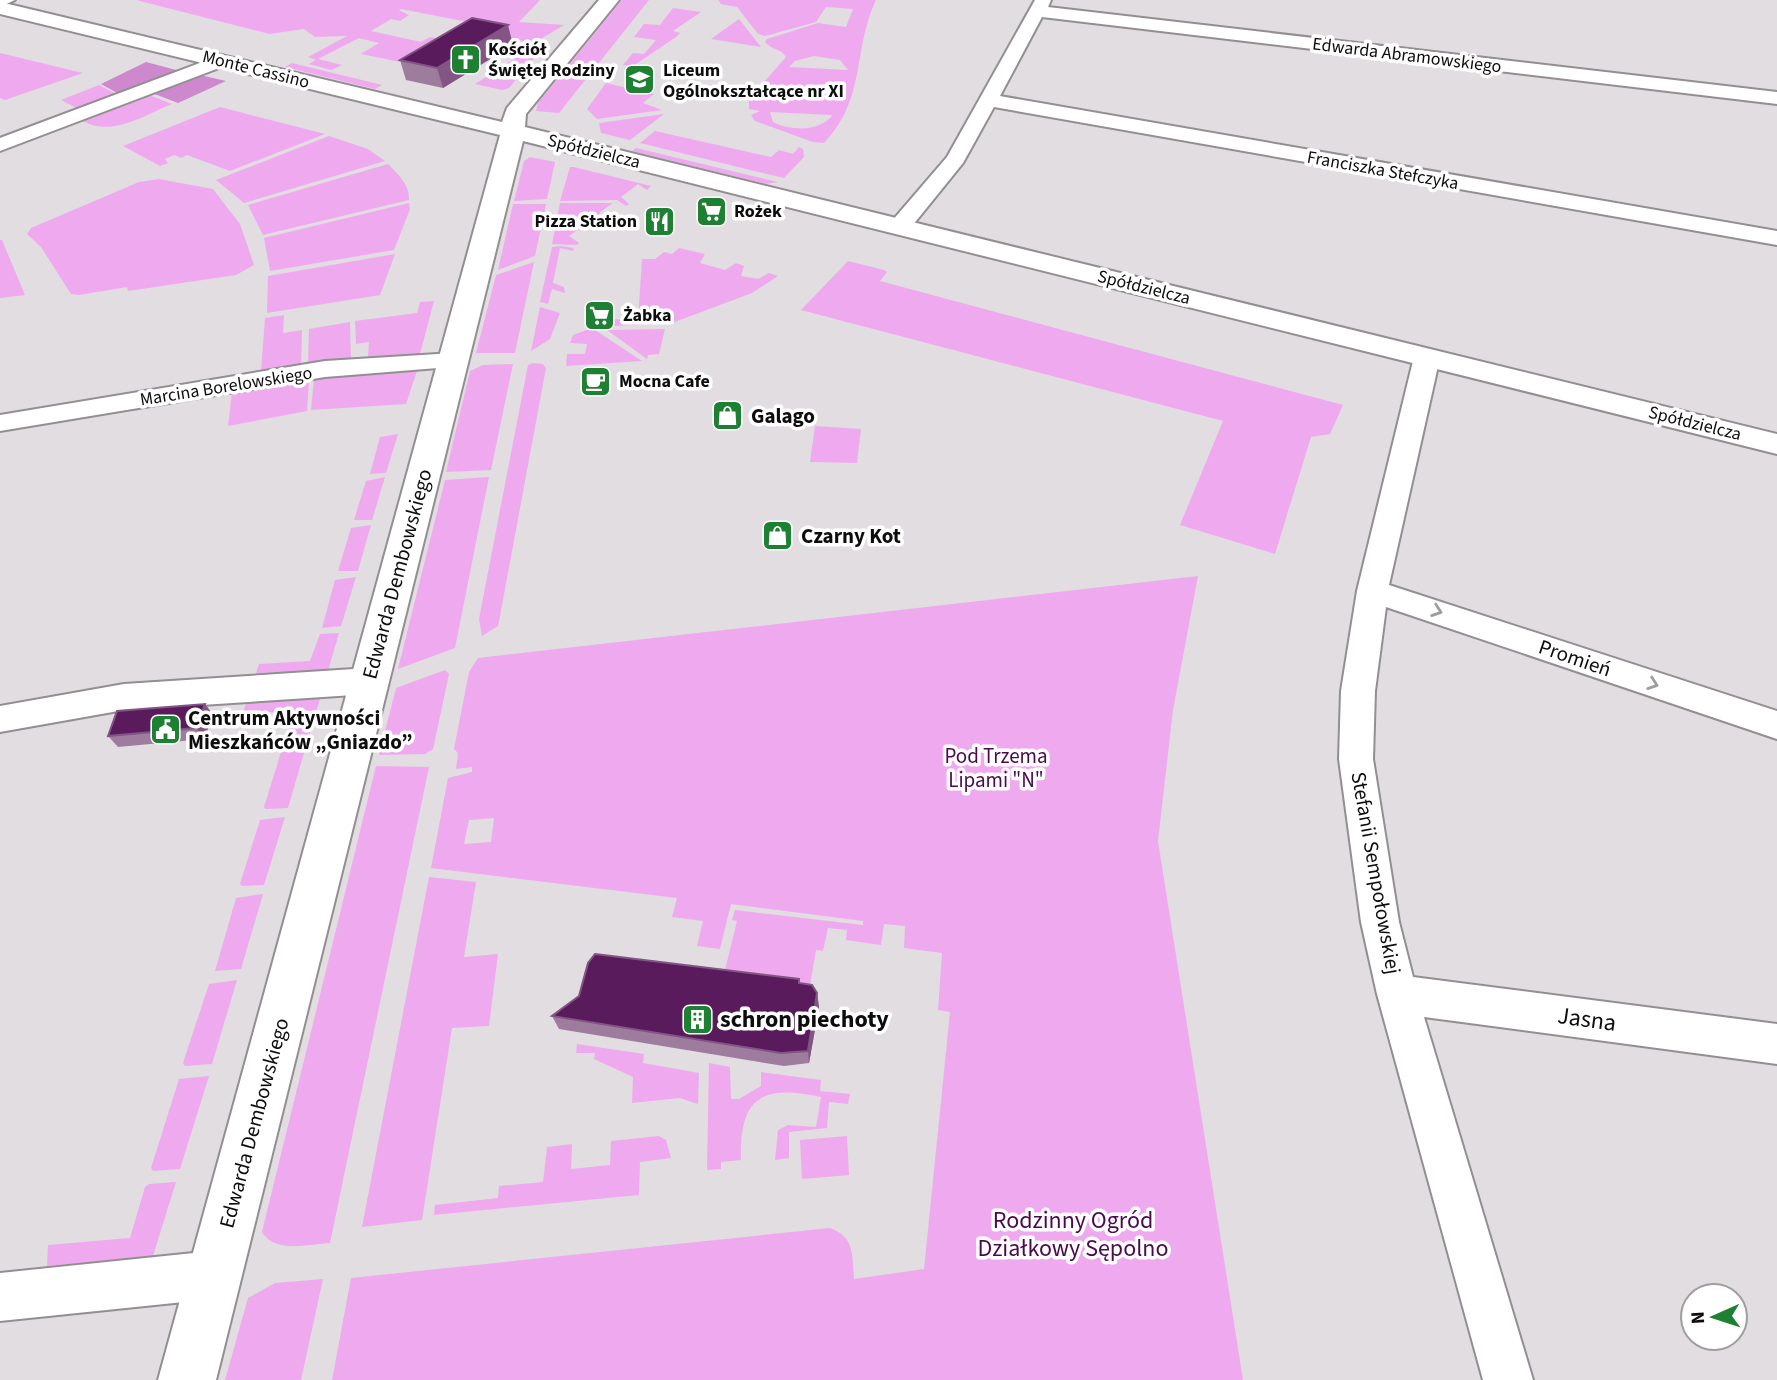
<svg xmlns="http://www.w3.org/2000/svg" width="1777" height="1380" font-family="'Source Sans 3',sans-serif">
  <rect width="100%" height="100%" fill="#e1dde1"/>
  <g fill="#efaaef" fill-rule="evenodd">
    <path d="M136,0H540L519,22L564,25L534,43L503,37L463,21L401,9L399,10L409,15L400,21L391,19L371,31L421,42L430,37L448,41L415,65L361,54L379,43L359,38L318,59L342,65L331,70L309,64L316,60L308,57L347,36L315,37L304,29L270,34Z"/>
    <path d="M622,0H649L559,113L536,111L538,103Z"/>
    <path d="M718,0H876C852,51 867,98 824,143L813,142L755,121L751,115L760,111L749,109V99L786,57C781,48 771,50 765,42L767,39L818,23L846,27L853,9L826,7L816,22L765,36L758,34L737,7L721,4ZM814,56L840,60L848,70L789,67L795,61ZM770,112L831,115L832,116C818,132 791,131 773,122Z"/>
    <path d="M673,8L701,12L673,31L680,33L676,37L633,66L623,65L633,53L644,54L656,40L634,37L644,24L660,25Z"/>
    <path d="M739,19L761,47L711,39Z"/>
    <path d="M531,48L541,50L509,88L502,90L475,84Z"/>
    <path d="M0,53L83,73L5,100L0,98Z"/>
    <path d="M292,63L382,85L375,89L285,67Z"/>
    <path d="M606,83L654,94L643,103L662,110L597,119L587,109Z"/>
    <path d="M99,85L120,96L80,110L61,100Z"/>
    <path d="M149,95L172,104C143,116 110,138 81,120Z"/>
    <path d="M220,107L325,134L230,171L187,155L181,158L174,155L165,159L168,163L160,166L123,146Z"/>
    <path d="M664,114L630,140L601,133L599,123Z"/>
    <path d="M655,131L771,157L779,150L793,154L799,147L803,149L804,157L784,178L640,143Z"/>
    <path d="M329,136L368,149L385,161L244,203L216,180Z"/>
    <path d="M636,148L778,182L766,184L632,151Z"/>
    <path d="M530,157L555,162L547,199L514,201L524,161Z"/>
    <path d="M388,164C398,174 410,185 409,200L263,235L248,205Z"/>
    <path d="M570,167H574L651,186L647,190L638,184L621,197L629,204L626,206L617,200L560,201Z"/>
    <path d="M159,179L213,189L240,224L254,265L236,275L128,291L127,287L79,295L71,294L41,247L27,234L31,228L139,182Z"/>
    <path d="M409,203L410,209L394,250L270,271L264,238Z"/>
    <path d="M560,203H613L599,213L607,220L602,225L593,219L569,236L579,243L577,245L552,244Z"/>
    <path d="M513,204H546L535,256L498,270Z"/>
    <path d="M0,240H2L25,295L0,298Z"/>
    <path d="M560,246L574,248L573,251L560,248L553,283L564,287L565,293L552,289L548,304L540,302L552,247Z"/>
    <path d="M679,248L705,254L700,263L725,270L736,263L744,266L741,276L758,279L769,273L778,276L752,293L672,323L611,326L605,323V319L638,320L642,259H655L664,252L672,254Z"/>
    <path d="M395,254L380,295L267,313L268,276Z"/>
    <path d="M848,261L884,270L887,272L880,281L1343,405L1330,434L1311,437L1275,554L1180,525L1223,421L801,310Z"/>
    <path d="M534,262L515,353H476L496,275Z"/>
    <path d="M434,301L420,354L368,357L369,342L356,344L355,321L417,313L420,302Z"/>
    <path d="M540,307L560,313L550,339L531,351Z"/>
    <path d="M284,315L283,333L302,330L301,365L261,371L265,318Z"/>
    <path d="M350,322L351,358L308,364L309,329Z"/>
    <path d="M592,328L642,361L566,366L567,354H585L587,344L570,343L573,335Z"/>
    <path d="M665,329L659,354L648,355L647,359L607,330Z"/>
    <path d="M533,363L543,364L546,368L500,616L498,626L482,636L479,619L528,365Z"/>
    <path d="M513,364L491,470L446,472L470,371L483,365Z"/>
    <path d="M417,371L406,404L311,410L314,379Z"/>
    <path d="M309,380L307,411L228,426L232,392Z"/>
    <path d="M815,426L861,429L857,463L810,462Z"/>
    <path d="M398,434L386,473L370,474L380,437Z"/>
    <path d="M385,477L372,520H354L366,481Z"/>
    <path d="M489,477L455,648L398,669L445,480Z"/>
    <path d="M371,525L358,571H338L351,528Z"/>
    <path d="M1198,576L1173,710L1158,841L1243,1380H332L351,1278L830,1228C855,1237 852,1255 854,1279L924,1269L950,1012L938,1010L942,953L904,948L905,926L884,924L881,945L846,940L847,930L828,928L823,951L816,950L810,985L724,974L737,921L732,920L735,910L863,925V921L731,904L720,949L697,946L703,921L672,917L677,898L431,868L448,778L472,772V767L456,769L458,753L454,749L469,672L478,658ZM494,818L491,842L464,844L469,820Z"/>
    <path d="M356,577L341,626L322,628L335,580Z"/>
    <path d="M339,633L328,671L256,673L259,664L310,661L320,634Z"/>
    <path d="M445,670L449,674L433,749L425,754L379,755L396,688Z"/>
    <path d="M320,699L308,739H286L294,711L243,714L246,702Z"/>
    <path d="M306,746L288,808L266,809L264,807L282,749Z"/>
    <path d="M376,766L429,767L330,1243C309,1244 275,1254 262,1232Z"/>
    <path d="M285,817L264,885L242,886L240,884L260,820Z"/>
    <path d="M429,877L476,882L464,957L498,954L489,1026L452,1028L422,1220L362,1227Z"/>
    <path d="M263,894L241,969L215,971L236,898Z"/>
    <path d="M237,980L212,1064L185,1066L183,1063L209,984Z"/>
    <path d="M577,1044L644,1054L643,1063L699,1073L698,1104L680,1098L632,1103L633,1077L594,1059L595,1053H576Z"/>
    <path d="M709,1063L730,1067L731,1099H739L761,1086V1072L821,1080L820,1091L850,1094L848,1104L829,1102L827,1128L789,1132V1158L775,1160L778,1130L788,1125L816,1127L821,1097C764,1085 739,1095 741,1160L721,1162V1169L707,1170Z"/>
    <path d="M209,1076L180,1169L153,1171L151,1168L179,1079Z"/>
    <path d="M659,1136L666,1140L671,1158L640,1162L639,1195L434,1215L435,1205L498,1198L499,1186L543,1182L547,1147L572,1144L571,1169L610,1165L611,1141Z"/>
    <path d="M847,1136L849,1175L802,1179L800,1140Z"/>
    <path d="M176,1182L153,1256L47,1266L48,1245L130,1238L145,1187L149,1184Z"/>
    <path d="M323,1279L301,1380H225L248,1298L275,1283Z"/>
  </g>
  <g fill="#cd88ce">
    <path d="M146,62L180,71L121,95L101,84Z"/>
    <path d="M200,75L226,81L178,103L152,93Z"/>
  </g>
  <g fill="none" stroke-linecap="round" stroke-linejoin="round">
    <defs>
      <g id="street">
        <path d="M0,0H15L0,7Z"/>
        <path d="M1035,0H1051L1048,7L1777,92V104L1042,17L1000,96L1777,231V245L994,107L963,163L908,231H892L889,226L892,221L947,157Z"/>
        <path d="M221,55L227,57L230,61L227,65L0,151V138Z"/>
        <path d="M1427,349L1436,352L1440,357L1389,585L1777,711V739L1386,607L1375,691L1373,759L1399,922L1413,977L1777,1024V1064L1424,1017L1533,1380H1483L1377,994L1361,922L1339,759L1341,691L1357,591L1414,357L1418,352Z"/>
        <path d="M454,353L463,356L467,361L463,366L325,377L0,431V415L325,361Z"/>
        <path d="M369,668L381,672L386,681L381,690L369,694L124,710L0,732V706L124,684Z"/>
        <path d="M213,1251L230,1258L237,1275L230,1292L213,1299L0,1321V1273Z"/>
      </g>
      <path id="secondary" d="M599,0H619L526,114L525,127L1777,434V454L523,141L216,1380H158L500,135L0,14V2L502,122L507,108Z"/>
    </defs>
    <use href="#street" stroke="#928e91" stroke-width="4"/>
    <use href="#secondary" stroke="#928e91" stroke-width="4"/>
    <use href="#street" fill="#fff" fill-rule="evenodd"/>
    <use href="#secondary" fill="#fff" fill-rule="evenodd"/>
  </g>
  <g fill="#9d7c9e">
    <path d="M513,45L443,88L406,80L400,60Z"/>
    <path d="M205,704L213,715L204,739L118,747L108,736Z"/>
    <path d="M799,979L800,983L817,993L819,1007L809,1063L784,1066L559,1029L552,1016Z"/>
  </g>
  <g fill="#825584">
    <path d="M508,25L513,45L443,88L437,68Z"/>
    <path d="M205,704L213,715L204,739L196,728Z"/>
    <path d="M817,993L819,1007L809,1063L808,1051Z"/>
  </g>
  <g fill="#591b5c" stroke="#825584" stroke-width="2">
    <path d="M472,18L508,25L437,68L400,60Z"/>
    <path d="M205,704L196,728L108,736L117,711Z"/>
    <path d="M595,954L799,979V983L812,985L817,993L808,1051L781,1053L552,1016L579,996L588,963Z"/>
  </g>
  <defs><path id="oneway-chevron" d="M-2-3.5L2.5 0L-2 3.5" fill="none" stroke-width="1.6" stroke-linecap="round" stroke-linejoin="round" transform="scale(1.75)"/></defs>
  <g stroke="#9f9e9f">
    <use href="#oneway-chevron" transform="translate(1437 611) rotate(19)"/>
    <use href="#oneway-chevron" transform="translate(1653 684) rotate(19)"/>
  </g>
  <defs>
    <symbol id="church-square" viewBox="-11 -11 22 22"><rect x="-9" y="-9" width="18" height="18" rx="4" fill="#1e8032" stroke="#fff"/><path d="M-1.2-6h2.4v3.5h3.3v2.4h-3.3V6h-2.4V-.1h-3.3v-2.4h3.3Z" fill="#fff"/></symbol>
    <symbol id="school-square" viewBox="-11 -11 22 22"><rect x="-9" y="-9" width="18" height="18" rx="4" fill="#1e8032" stroke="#fff"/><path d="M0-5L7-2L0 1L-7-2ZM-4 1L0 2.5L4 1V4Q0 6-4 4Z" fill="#fff"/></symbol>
    <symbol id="supermarket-square" viewBox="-11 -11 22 22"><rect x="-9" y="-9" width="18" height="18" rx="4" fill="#1e8032" stroke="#fff"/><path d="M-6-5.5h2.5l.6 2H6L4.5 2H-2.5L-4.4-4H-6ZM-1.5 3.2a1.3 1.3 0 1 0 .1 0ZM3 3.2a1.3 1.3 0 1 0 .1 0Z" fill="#fff"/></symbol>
    <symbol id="restaurant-square" viewBox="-11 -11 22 22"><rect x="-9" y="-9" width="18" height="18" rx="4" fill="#1e8032" stroke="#fff"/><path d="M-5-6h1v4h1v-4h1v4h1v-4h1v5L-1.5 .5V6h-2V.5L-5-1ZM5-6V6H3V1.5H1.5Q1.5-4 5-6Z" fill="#fff"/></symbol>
    <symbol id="cafe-square" viewBox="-11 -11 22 22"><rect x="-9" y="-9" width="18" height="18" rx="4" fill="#1e8032" stroke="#fff"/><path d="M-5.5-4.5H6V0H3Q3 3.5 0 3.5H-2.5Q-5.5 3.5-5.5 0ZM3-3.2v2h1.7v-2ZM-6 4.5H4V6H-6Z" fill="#fff"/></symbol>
    <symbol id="shop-square" viewBox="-11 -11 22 22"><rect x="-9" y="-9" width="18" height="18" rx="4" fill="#1e8032" stroke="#fff"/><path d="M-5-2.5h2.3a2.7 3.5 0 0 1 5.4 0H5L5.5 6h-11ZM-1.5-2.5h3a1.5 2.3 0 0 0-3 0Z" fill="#fff"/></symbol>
    <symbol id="civic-square" viewBox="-11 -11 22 22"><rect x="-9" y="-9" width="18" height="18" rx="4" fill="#1e8032" stroke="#fff"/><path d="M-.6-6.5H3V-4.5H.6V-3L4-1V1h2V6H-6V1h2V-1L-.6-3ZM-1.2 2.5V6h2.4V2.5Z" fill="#fff"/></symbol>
    <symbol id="building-square" viewBox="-11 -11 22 22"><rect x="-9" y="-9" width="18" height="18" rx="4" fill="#1e8032" stroke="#fff"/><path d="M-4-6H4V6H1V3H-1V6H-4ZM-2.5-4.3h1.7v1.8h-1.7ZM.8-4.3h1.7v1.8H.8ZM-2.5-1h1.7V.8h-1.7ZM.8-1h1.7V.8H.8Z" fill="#fff"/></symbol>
  </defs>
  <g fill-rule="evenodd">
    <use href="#church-square" x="448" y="42" width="35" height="35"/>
    <use href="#school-square" x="622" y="62" width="35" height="35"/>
    <use href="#supermarket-square" x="694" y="194" width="35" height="35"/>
    <use href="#restaurant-square" x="642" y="204" width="35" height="35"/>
    <use href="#supermarket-square" x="582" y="298" width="35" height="35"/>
    <use href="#cafe-square" x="578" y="364" width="35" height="35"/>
    <use href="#shop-square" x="710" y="398" width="35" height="35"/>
    <use href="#shop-square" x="760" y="518" width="35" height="35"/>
    <use href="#civic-square" x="148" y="712" width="35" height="35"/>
    <use href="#building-square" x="680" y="1002" width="35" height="35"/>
  </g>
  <g text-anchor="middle" stroke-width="7" stroke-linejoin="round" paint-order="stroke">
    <g font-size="18" font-weight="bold" fill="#0e0d0e" stroke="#fff" text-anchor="start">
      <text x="488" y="55">Kościół<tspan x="488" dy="21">Świętej Rodziny</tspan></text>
      <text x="663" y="76">Liceum<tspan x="663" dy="21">Ogólnokształcące nr XI</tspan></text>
      <text x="734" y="217">Rożek</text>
      <text x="637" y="227" text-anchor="end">Pizza Station</text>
      <text x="623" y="321">Żabka</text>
      <text x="619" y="387">Mocna Cafe</text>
    </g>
    <g font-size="18" fill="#0e0d0e" stroke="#fff">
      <text transform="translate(1407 55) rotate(7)" y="6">Edwarda Abramowskiego</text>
      <text transform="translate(256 69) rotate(14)" y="6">Monte Cassino</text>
      <text transform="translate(594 151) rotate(14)" y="6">Spółdzielcza</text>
      <text transform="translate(1383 170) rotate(10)" y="6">Franciszka Stefczyka</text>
      <text transform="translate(1144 287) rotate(14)" y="6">Spółdzielcza</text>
      <text transform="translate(226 386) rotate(-9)" y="6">Marcina Borelowskiego</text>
      <text transform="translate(1695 423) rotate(14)" y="6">Spółdzielcza</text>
    </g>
    <g font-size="21" font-weight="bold" fill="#0e0d0e" stroke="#fff" text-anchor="start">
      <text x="751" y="423">Galago</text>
      <text x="801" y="543">Czarny Kot</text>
      <text x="188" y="725">Centrum Aktywności<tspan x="188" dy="24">Mieszkańców „Gniazdo”</tspan></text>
    </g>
    <g font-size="21" fill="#0e0d0e" stroke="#fff">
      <text transform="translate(397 574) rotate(-75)" y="7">Edwarda Dembowskiego</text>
      <text transform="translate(1575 658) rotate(19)" y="7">Promień</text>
      <text transform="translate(1376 873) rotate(80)" y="7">Stefanii Sempołowskiej</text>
      <text transform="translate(254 1123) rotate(-75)" y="7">Edwarda Dembowskiego</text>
    </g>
    <g font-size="21" fill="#4b0a4d" stroke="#fff">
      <text x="996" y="763">Pod Trzema<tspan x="996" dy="24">Lipami "N"</tspan></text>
    </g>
    <g font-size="24" font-weight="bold" fill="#0e0d0e" stroke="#fff" text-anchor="start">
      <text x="720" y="1027">schron piechoty</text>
    </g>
    <g font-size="24" fill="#0e0d0e" stroke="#fff">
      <text transform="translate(1587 1019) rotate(8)" y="8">Jasna</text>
    </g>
    <g font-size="24" fill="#4b0a4d" stroke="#fff">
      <text x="1073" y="1228">Rodzinny Ogród<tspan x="1073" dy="28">Działkowy Sępolno</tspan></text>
    </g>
  </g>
  <g transform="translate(1714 1317) rotate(267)"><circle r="33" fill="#ffffff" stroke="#9f9e9f" stroke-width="2"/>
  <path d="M0-5L12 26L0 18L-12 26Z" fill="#1e8032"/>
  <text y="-10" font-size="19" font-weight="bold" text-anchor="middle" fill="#0e0d0e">N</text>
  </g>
</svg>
